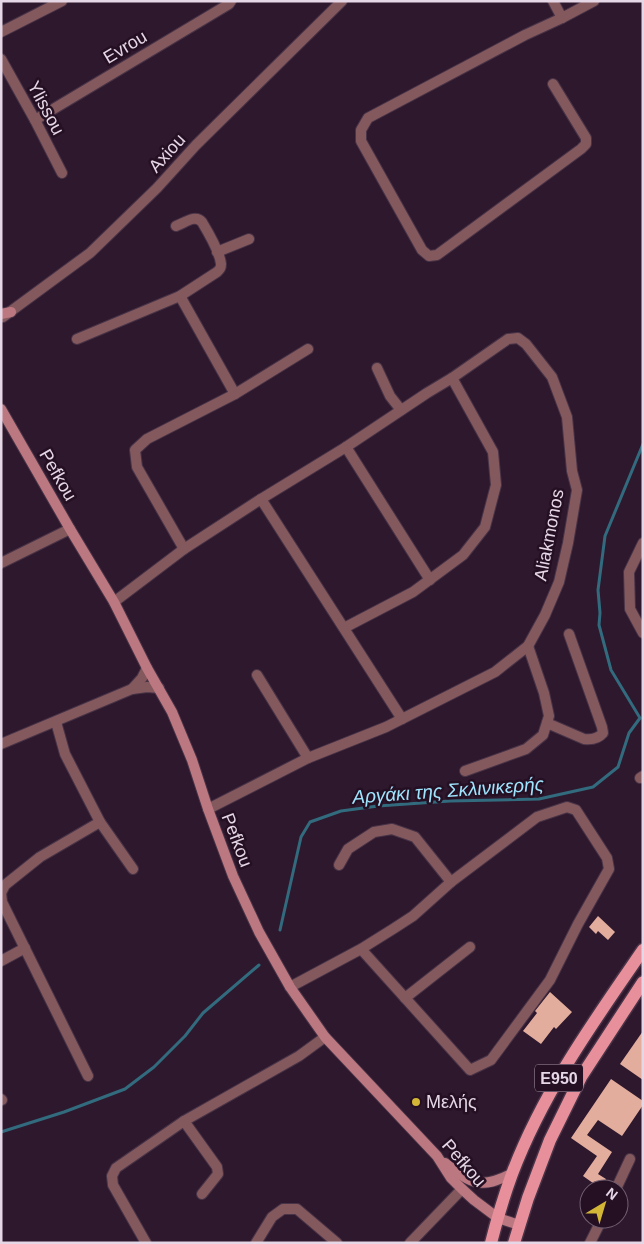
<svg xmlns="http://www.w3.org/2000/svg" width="644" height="1244" font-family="Helvetica,sans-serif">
  <rect width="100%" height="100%" fill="#2e182d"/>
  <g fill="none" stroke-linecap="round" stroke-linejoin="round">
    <g stroke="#326b7e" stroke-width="3">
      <path d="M280,930L301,837L310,822L341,811L378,806L450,801L539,799L593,787L618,767L629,733L640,718L611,670L599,625L600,613L598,590L605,536L643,444"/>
      <path d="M1,1132L64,1112L125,1089L154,1067L185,1036L203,1013L259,965"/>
    </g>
  </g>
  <g fill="#e2ad9d">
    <path d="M598,916L615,932L608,940L598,931L596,934L589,927Z"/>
    <path d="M550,992L572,1012L556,1029L554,1027L541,1044L523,1031L537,1013L535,1011Z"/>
    <path d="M643,1031V1080L620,1064Z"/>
    <path d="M611,1079L643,1101V1105L622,1136L598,1120L587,1135L612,1152L598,1174L606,1179L600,1188L583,1176L597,1156L571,1138Z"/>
  </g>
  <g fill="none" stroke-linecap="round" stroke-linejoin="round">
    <defs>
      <g id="street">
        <path d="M553,1L562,18"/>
        <path d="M1,32L62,1"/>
        <path d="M1,59L35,120L62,173"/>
        <path d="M553,84L586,138V144L581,149L437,255L429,256L422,250L361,141V130L368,118L525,35L562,18L594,1"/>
        <path d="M35,120L229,4L231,1"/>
        <path d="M217,252L249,239"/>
        <path d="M180,296L235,394"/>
        <path d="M3,317L90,253L157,188L196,145L342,1"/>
        <path d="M77,339L180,296L217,272C220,269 221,268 221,264C220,253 208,232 202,222C195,214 185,223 176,226"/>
        <path d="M377,368L390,396L401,410"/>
        <path d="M346,447L430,580"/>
        <path d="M261,499L402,719"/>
        <path d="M643,543L629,572L630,609L643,633"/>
        <path d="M184,549L137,467L135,450L147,439L235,394L308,349"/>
        <path d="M1,563L70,529"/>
        <path d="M114,602L184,549L261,499L346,447L427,393L452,378L508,339L518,338L526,344L552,377L567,417L572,471L577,490L568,543L559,582L545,615L528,646L495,672L386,727L308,758L208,809"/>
        <path d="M344,628L413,592L463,555L485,527L496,485L493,452L452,378"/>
        <path d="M257,675L308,758"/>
        <path d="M132,689L142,678L147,668"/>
        <path d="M56,722L65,754L100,822L133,869"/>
        <path d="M547,723L584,739C592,740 598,739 603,733L602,727L569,634"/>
        <path d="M1,744L132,689L147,687L159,688"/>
        <path d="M465,771L526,749L543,735L549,716L544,693L528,646"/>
        <path d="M640,778L643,776"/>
        <path d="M339,865L348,849L374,832L392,829L415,837L451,882"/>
        <path d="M1,961L25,948"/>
        <path d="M290,987L361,949L393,929L413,916L451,882L537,817L567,807L576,810L607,858L609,869L578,924L550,980L491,1060L470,1070L361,949"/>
        <path d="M405,998L470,947"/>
        <path d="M88,1076L2,902L1,893L5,885L40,857L100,822"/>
        <path d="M1,1099L2,1100"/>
        <path d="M184,1121L299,1056L325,1037"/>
        <path d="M616,1189L630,1159"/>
        <path d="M146,1243L113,1185L112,1176L116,1168L184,1121L217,1167L218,1174L202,1194"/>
        <path d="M256,1243L272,1217L283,1209H297L337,1243"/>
        <path d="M410,1243L462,1189"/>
        <path d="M590,1243L602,1219"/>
      </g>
      <g id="secondary">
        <path d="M1,314L11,312"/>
        <path d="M1,409L70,529L114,602L147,668L172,712L192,760L208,809L233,876L259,932L290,987L325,1037L437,1156L451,1178L462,1189L474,1200L498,1218L519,1225"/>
        <path d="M445,1163C472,1184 480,1190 513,1173"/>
      </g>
      <g id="primary">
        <path d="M491,1243C497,1219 504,1196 512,1174C543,1092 594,1021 643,950"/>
        <path d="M514,1243L528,1198L550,1140L581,1077L643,982"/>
      </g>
    </defs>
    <use href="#street" stroke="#483347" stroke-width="12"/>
    <use href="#secondary" stroke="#483347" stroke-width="12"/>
    <use href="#primary" stroke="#483347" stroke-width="15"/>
    <use href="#street" stroke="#84595e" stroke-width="10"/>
    <use href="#secondary" stroke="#bc7880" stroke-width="10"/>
    <use href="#primary" stroke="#e78f9a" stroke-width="12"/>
  </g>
  <circle fill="#d3b635" stroke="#240f23" stroke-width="2" cx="416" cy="1102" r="5"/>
  <g text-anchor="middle" stroke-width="5" stroke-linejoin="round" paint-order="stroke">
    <rect fill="#240f23" stroke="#ab9bab" stroke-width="1" x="535" y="1064.5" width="48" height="27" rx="4"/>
    <g font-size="16" font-weight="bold" fill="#e5d7e5">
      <text x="559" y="1084">E950</text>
    </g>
    <g font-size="18" fill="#e5d7e5" stroke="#240f23">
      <text transform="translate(125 47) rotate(-31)" y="6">Evrou</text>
      <text transform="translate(46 108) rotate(62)" y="6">Ylissou</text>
      <text transform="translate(167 153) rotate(-48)" y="6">Axiou</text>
      <text transform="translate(58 475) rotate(60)" y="6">Pefkou</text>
      <text transform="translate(549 535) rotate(-79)" y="6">Aliakmonos</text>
      <text transform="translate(237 840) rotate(69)" y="6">Pefkou</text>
      <text transform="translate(464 1163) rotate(49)" y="6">Pefkou</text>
    </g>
    <g font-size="18" fill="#e5d7e5" stroke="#240f23" text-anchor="start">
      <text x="426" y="1108">Μελής</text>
    </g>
    <g font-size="19" font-style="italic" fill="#9fe4fd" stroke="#240f23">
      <text transform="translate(448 790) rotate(-4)" y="7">Αργάκι της Σκλινικερής</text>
    </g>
  </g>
  <rect width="644" height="1244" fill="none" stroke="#e5d7e5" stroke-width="5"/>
  <g transform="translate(604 1204) rotate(38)"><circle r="24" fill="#240f23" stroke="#715f71"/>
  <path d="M0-4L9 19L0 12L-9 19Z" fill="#d3b635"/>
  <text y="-8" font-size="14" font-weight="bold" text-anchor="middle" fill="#e5d7e5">N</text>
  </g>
</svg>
